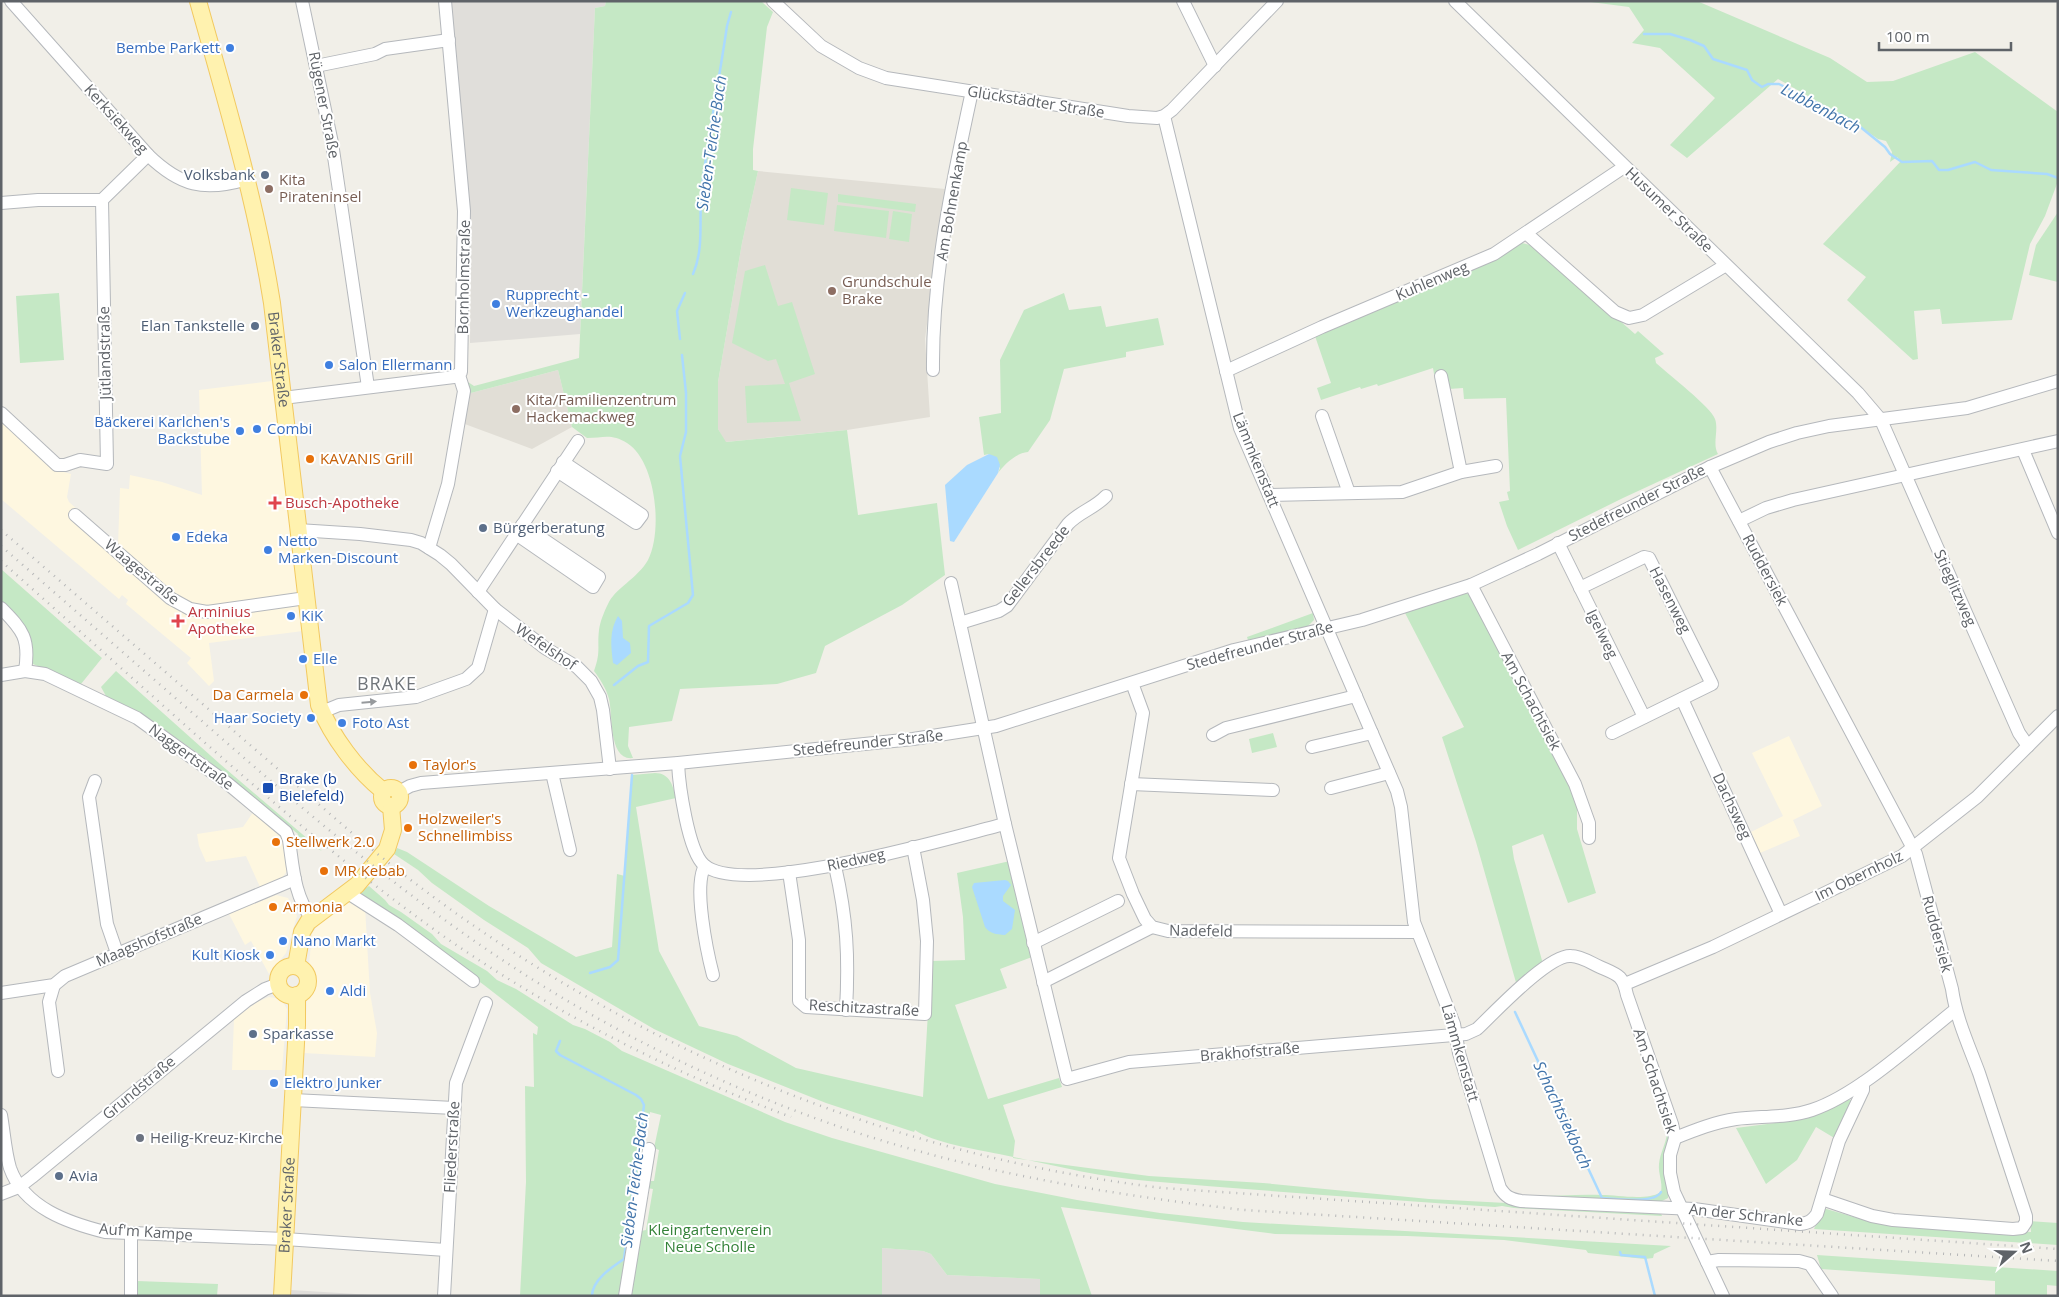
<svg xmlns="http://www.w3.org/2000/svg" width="2059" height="1297" font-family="'Open Sans',sans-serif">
  <rect width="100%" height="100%" fill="#f1efe8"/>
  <g fill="#fef7e0">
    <path d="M272,381L303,631L209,643L214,681L209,686L187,663L191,658L126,604L128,600L122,595L119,599L1,499V418L60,471L71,474L67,497L69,502L118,546L120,488L129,489L130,475L162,482L202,495L199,390Z"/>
    <path d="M1789,736L1822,806L1793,820L1800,836L1760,853L1751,832L1783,816L1752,753Z"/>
    <path d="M254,811L282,836L287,871L282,878L260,887L246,856L206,862L199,846L197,834L243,827Z"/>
    <path d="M276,895L288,898L297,916L286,953L269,974L251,941L245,945L229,914Z"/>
    <path d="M348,902H355L365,907L370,993L377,1033L375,1057L304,1053L307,998L313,990L315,981L309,965L312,933L319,924Z"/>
    <path d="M269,997L281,999L287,1009L282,1070H232L234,1019L257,1002Z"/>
  </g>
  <g fill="#e0deda">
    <path d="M451,1H606L605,6L595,8L580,334L470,343L471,219Z"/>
    <path d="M882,1248L923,1251L931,1254L947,1275L1040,1279V1296H882Z"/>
    <path d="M291,1290L372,1295L394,1296H290Z"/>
  </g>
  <g fill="#e1ded6">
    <path d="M758,171L945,189L925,339L930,417L847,430L725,442L718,429V382L742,243Z"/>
    <path d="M558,370L572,427L532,449L462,423L467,394Z"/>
  </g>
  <g fill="#c5e8c5">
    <path d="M606,1H761L773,12L767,27L753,149V170L758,171L742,243L718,382V429L726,442L847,430L858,515L937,503L945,575L902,605L825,646L816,673L777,684L680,689L672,721L629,727L628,746L633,758C608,761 613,715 609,699C606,688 600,679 594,671C601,651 597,648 599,630C600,622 604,612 608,604C614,589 638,578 648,560C663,531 656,461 627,443C611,433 603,438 587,438L572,427L558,370L467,394L468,382L474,386L579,358L595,8L605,6Z"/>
    <path d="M1583,1H1697L1830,58L1867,82L1893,81L1975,52L2058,112V181L2045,216L2030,244L2012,320L1942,324L1940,309L1914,311L1918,359L1913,360L1847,300L1866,277L1823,244L1901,161L1897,157L1890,162L1892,152L1886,141L1878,139L1852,121L1778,79L1687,158L1670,145L1715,98L1660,48L1632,43L1644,30L1629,7Z"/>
    <path d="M791,188L828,193L824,225L787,220Z"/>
    <path d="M838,194L916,204L915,212L838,202Z"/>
    <path d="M837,205L889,211L886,238L834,231Z"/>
    <path d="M893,211L912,214L909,242L889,239Z"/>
    <path d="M2058,212V282L2029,275L2036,245Z"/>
    <path d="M1522,243L1534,246L1635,334L1638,331L1664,354L1655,358L1656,363C1668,374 1711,407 1715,419C1719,430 1712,444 1718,454L1623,498L1518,550L1507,526L1499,502L1509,500L1507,492L1510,491L1506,398L1464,399L1463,388L1449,389L1445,372L1434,374L1433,368L1378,386L1377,384L1361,389L1360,387L1321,400L1317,388L1331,383L1315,336L1496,260Z"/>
    <path d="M765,265L778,306L792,302L815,374L789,383L801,421L747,423L745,386L785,384L776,359L768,361L732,343L745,271Z"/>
    <path d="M59,293L64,360L20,363L16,296Z"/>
    <path d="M1064,293L1069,310L1101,306L1106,327L1158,318L1164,345L1126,352V357L1064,369L1050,420L1028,452C1016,453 1005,464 998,473L1000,468L989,454L984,455L979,417L1001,413L1000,360L1024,310Z"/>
    <path d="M1,569L102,658L81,684L33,664L32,646L13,611L1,600Z"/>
    <path d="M1464,593L1471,595L1555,756L1577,803V829L1596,893L1568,903L1543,834L1512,846L1514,859L1543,964L1517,986L1476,842L1442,737L1464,727L1405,613Z"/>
    <path d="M1313,613L1314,620L1307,627L1248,640L1247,637Z"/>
    <path d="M116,671L220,764L322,851L296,838L298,834L293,830H290L206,759L148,718L106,696L101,687Z"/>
    <path d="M1273,733L1277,747L1252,753L1249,739Z"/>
    <path d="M655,773C670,773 673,786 676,798L636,807L659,951L699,1026L737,1036L796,1068L923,1097L931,961L965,960L963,917L957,873L1010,861L1032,957L1000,969L1007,988L955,1005L988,1099L1059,1078L1062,1087L1003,1105L1015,1141L1013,1158L1149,1176L1263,1183L1429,1199L1660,1211L1662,1216L1514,1208L1502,1206L1495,1207C1379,1199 1263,1191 1148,1181C1097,1177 1048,1164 999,1154C978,1150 931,1142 915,1130L914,1132L826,1103L728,1064L654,1029L541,963L528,948L484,920L432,883L418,870L394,854L397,848L407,852L489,906L576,957L612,947L617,874L625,876L632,775Z"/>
    <path d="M369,886L385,900L389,905L401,912L432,934L441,944L487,971L497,980L516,989L573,1025L585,1029L610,1042L622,1051L785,1122L832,1138L995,1184L1077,1200L1160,1213L1243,1222L1671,1246L1654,1254L1653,1258L1645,1259L1588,1253L1586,1250L1504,1240L1407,1236L1275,1234L1061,1207L1092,1296H1040V1279L947,1275L931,1254L923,1251L882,1248V1296H630L641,1231L646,1230L653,1189L647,1188L648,1181H654L659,1150L654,1148L661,1115L650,1112L636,1187H633L626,1260L619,1296H520L526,1182L525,1086L534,1087L533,1033L537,1035L538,1027L484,985L362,897L361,891Z"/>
    <path d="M1844,1098L1854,1101L1836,1139L1816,1127L1797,1160L1766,1184L1736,1128L1775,1123Z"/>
    <path d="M1669,1132L1666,1172L1669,1192L1668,1198L1658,1203L1534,1196C1557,1196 1580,1194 1602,1195C1618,1195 1647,1201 1661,1192C1663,1182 1658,1174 1659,1164C1660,1153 1666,1144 1667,1133Z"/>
    <path d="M1823,1208L1871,1222L2031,1232L2030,1221L2058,1223V1245L1814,1229Z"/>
    <path d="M1817,1255L2058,1271V1286L2047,1285V1296H1995V1281L1821,1269Z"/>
    <path d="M137,1281L218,1284L217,1296H137Z"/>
  </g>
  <g fill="#aadaff">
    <path d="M989,454L997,457L1000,465L998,473L954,542L950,541L945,485L967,465Z"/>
    <path d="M618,616L622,621L623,638L630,643L631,653L617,665L613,663C611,646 609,631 618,616Z"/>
    <path d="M1005,880L1008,881L1011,885L1003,896V901L1015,910L1012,929L1005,935C996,934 990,934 985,927L972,887L974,883Z"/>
  </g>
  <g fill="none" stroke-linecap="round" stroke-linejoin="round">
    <g stroke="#aadaff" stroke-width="2.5">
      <path d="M1644,34H1670L1690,40L1704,46L1713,59L1747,70L1752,80L1762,87L1768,84H1779L1853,121L1885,147L1890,154L1902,162L1932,161L1939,170H1948L1975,162L1991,170L2047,174L2058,178"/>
      <path d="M693,274C705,247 698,215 702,186C709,133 719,80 727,26L731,12"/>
      <path d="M680,339L677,311L685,293"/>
      <path d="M614,685L638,666L648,662L649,626L688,603L693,595L680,456L686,432V393L682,355"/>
      <path d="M590,973L610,967L618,960L632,775"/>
      <path d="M1515,1012L1602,1198C1616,1199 1655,1204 1661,1192"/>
      <path d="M560,1041L556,1051L560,1055L636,1095L641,1099L644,1105L624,1259C612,1267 592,1280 592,1296"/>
      <path d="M1620,1252L1621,1255L1645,1257L1655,1296"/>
    </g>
    <defs>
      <g id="minor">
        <path d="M11,1L148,155C180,186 204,192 247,179"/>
        <path d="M302,1L332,143L368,387"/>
        <path d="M773,1L821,46L859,68L886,78L1128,116L1157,118L1164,116L1172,110L1277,1"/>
        <path d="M1183,1L1215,66"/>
        <path d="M1455,1L1858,393L1881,420L2019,733L2028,746"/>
        <path d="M316,66L375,54L385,49L449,40"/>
        <path d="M1164,116L1240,428L1397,791L1401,807L1414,922L1454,1024L1459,1053L1500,1188C1506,1197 1510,1199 1521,1201L1694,1209L1800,1224C1809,1223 1812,1221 1817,1214L1839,1141L1863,1090V1083"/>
        <path d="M1,203L38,200H102L148,155"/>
        <path d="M1526,233L1615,312L1629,318L1643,315L1726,265"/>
        <path d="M933,370C932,276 952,183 972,91"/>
        <path d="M1226,371L1322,327L1494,254L1624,167"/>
        <path d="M1441,376L1461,472"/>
        <path d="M283,398L454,377L461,372L464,211L445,1"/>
        <path d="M1,413L57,465H65L80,460L107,464L102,200"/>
        <path d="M1322,416L1349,493"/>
        <path d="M2023,450L2058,533"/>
        <path d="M1710,467L1916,854L1952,989C1956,1018 1969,1046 1979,1073C1995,1121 2010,1168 2026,1216V1222L2022,1228L2013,1229L1893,1220L1872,1216L1822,1199"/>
        <path d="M557,471L636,523L642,515L563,462"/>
        <path d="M1269,495L1402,492L1461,472L1496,466"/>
        <path d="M75,515L170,598L190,609L207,612L306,598"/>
        <path d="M1739,521L1766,508L1793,500L2058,441"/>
        <path d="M298,530L360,534L411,540L421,543L440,555L451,564L495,609L545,648L577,667L591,681L600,697L603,710L610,769"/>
        <path d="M516,534L593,587L599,577L522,525"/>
        <path d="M1558,543L1644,717"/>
        <path d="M429,548L448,484L464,391L459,375"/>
        <path d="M951,583L1005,824L1067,1079L1129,1062L1466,1034L1477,1029C1495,1012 1549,954 1571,956C1581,956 1591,963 1600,967C1618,975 1623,975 1627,995L1672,1124L1675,1138L1670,1155V1173L1674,1192L1723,1296"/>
        <path d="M1471,585L1575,784L1589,823V838"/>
        <path d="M1580,588L1644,557L1649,558L1712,684L1612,733"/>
        <path d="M478,592L578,441"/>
        <path d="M1,608C23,630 30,639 25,671"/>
        <path d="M960,623L999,611L1007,606L1068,524C1079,512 1095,508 1106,496"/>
        <path d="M1,675L25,671L45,674L137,718L227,783L286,832L289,840C293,867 294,896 312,919"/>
        <path d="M1132,683L1143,713L1119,858L1133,894L1145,919L1152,927L1168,931L1417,932"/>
        <path d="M1682,699L1781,914"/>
        <path d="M322,712L339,705L416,697L466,679L478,668L495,609"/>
        <path d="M1213,735L1226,728L1356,696"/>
        <path d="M1312,747L1372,733"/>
        <path d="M678,763C679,785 688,851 704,865C744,899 952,837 1005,824"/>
        <path d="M552,773L570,850"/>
        <path d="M95,781L89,797L107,924L117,953"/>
        <path d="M1131,784L1273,790"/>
        <path d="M1331,788L1389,773"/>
        <path d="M399,792L410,786L421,783L678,763L913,739L996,726L1234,650L1362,620L1471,585L1538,554L1710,467L1769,442L1797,433L1829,426L1967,408L2058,381"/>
        <path d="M705,866C693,885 707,952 713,975"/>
        <path d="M835,866C847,918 849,957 846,1010"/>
        <path d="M789,872L799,940V1001L806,1007L925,1014L927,941L923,900L913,847"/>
        <path d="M348,893L398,925L473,981"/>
        <path d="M1033,943L1118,901"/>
        <path d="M1043,982L1152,927"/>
        <path d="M1625,984L1713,947L1902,856L1977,797L2058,716"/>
        <path d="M54,985L49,1002L58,1071"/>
        <path d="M1,993L54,985L65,976L295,879"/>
        <path d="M293,1100L454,1108"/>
        <path d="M1,1115C4,1132 5,1151 10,1168C24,1208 69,1223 105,1232L285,1239L446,1250"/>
        <path d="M1675,1138C1695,1130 1715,1122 1736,1119C1761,1116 1788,1118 1812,1110C1858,1095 1916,1041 1955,1010"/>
        <path d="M1,1194L19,1187L32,1177L246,1001L265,989L278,984"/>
        <path d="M131,1233V1296"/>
        <path d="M1707,1262L1719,1260L1799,1261L1810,1264L1832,1296"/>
        <path d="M444,1296L456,1083L486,1003"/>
        <path d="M625,1296L649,1149"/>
      </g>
      <g id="major">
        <path id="s1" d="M198,1C226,101 256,201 272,303L319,705C332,737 357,770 383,791"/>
        <circle cx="391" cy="797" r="9"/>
        <path d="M296,966L302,932L308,922L357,885L387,849L393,830L391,806"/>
        <circle cx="293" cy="981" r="15"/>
        <path id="s2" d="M282,1296L297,1025V995"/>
      </g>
    </defs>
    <use href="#minor" stroke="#b5b8bc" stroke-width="14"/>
    <use href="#major" stroke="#f2c960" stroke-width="18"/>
    <use href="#minor" stroke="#fff" stroke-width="12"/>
    <use href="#major" stroke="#fff2af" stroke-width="16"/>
    <g stroke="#b6b7b8" stroke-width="2.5" stroke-dasharray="1 6" stroke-linecap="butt">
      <path d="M1,530L352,833C585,1028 860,1151 1162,1188L2058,1249"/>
      <path d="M1,546C69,605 136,664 203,722C301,808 400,893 510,965C612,1032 724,1087 840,1127C972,1172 1106,1194 1244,1210L2058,1261"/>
      <path d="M1,561C66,619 130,676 195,734C277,806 359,877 449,940C555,1013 671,1072 791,1117"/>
    </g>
  </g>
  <defs><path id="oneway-solid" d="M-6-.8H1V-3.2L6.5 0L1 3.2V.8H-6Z" transform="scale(1.25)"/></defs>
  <use fill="#979a9d" href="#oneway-solid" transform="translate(369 702) rotate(-5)"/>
  <g fill="#3f7fe0" stroke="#fff" stroke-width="2">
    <circle cx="230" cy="48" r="5"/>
    <circle cx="496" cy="304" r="5"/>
    <circle cx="329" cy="365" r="5"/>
    <circle cx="257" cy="429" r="5"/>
    <circle cx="240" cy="431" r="5"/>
    <circle cx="176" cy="537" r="5"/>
    <circle cx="268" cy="550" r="5"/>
    <circle cx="291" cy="616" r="5"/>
    <circle cx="303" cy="659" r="5"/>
    <circle cx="311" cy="718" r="5"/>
    <circle cx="342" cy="723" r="5"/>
    <circle cx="283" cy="941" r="5"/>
    <circle cx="270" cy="955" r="5"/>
    <circle cx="330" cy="991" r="5"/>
    <circle cx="274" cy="1083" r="5"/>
  </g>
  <g fill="#5c6f8a" stroke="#fff" stroke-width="2">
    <circle cx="265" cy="175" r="5"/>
    <circle cx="255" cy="326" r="5"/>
    <circle cx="483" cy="528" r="5"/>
    <circle cx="253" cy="1034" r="5"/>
    <circle cx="59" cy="1176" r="5"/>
  </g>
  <g fill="#8d6e63" stroke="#fff" stroke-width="2">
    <circle cx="269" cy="189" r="5"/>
    <circle cx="832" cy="291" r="5"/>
    <circle cx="516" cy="409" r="5"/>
  </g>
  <g fill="#e8710a" stroke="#fff" stroke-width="2">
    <circle cx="310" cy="459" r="5"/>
    <circle cx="304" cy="695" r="5"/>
    <circle cx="413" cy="765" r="5"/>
    <circle cx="408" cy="828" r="5"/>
    <circle cx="276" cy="842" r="5"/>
    <circle cx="324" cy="871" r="5"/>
    <circle cx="273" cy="907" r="5"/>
  </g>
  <g fill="#e0444e" stroke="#fff" stroke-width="2">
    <path d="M272.5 495.5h5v5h5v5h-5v5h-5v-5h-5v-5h5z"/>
    <path d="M175.5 613.5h5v5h5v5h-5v5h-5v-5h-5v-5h5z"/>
  </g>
  <rect fill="#1a4fb4" stroke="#fff" stroke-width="2" x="262" y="782" width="12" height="12" rx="2.5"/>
  <circle fill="#6b7280" stroke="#fff" stroke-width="2" cx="140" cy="1138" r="5"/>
  <g text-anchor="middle" stroke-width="4" stroke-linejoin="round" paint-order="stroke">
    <g font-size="15" fill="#366cbe" stroke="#fff" text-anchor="start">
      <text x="220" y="53" text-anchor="end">Bembe Parkett</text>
      <text x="506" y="300">Rupprecht -<tspan x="506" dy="17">Werkzeughandel</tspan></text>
      <text x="339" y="370">Salon Ellermann</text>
      <text x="230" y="427" text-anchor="end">Bäckerei Karlchen's<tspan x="230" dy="17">Backstube</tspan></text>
      <text x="267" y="434">Combi</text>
      <text x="186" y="542">Edeka</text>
      <text x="278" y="546">Netto<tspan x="278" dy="17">Marken-Discount</tspan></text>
      <text x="301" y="621">KiK</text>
      <text x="313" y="664">Elle</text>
      <text x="301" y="723" text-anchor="end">Haar Society</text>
      <text x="352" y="728">Foto Ast</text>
      <text x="293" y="946">Nano Markt</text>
      <text x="260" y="960" text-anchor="end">Kult Kiosk</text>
      <text x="340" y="996">Aldi</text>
      <text x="284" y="1088">Elektro Junker</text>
    </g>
    <g font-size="15" fill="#5f6368" stroke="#fff">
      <text transform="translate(1036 102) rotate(9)" y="5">Glückstädter Straße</text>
      <text transform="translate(324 105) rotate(79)" y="5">Rügener Straße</text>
      <text transform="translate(116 119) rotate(48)" y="5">Kerksiekweg</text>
      <text transform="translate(952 201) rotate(-80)" y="5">Am Bohnenkamp</text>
      <text transform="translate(1669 210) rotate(44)" y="5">Husumer Straße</text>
      <text transform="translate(464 277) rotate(-89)" y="5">Bornholmstraße</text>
      <text transform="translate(1432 281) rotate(-23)" y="5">Kuhlenweg</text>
      <text transform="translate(105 353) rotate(-91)" y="5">Jütlandstraße</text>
      <text dy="5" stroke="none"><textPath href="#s1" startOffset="368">Braker Straße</textPath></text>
      <text transform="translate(1256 460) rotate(68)" y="5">Lämmkenstatt</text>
      <text transform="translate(1637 503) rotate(-27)" y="5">Stedefreunder Straße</text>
      <text transform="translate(1036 566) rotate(-52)" y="5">Gellersbreede</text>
      <text transform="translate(1765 570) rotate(62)" y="5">Ruddersiek</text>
      <text transform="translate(142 572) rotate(40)" y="5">Waagestraße</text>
      <text transform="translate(1955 588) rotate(66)" y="5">Stieglitzweg</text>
      <text transform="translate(1670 600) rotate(63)" y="5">Hasenweg</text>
      <text transform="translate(1602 634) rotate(64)" y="5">Igelweg</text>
      <text transform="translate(1260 646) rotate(-15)" y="5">Stedefreunder Straße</text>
      <text transform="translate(546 647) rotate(34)" y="5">Wefelshof</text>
      <text transform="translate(1531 701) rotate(62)" y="5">Am Schachtsiek</text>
      <text transform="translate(868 743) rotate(-6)" y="5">Stedefreunder Straße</text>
      <text transform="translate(191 757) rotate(36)" y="5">Naggertstraße</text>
      <text transform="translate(1732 806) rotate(65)" y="5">Dachsweg</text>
      <text transform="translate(856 860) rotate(-12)" y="5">Riedweg</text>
      <text transform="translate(1859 876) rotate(-26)" y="5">Im Obernholz</text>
      <text transform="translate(1201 931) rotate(1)" y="5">Nadefeld</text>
      <text transform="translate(1937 934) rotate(75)" y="5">Ruddersiek</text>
      <text transform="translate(149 940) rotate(-23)" y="5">Maagshofstraße</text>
      <text transform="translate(864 1008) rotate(3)" y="5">Reschitzastraße</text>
      <text transform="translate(1250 1052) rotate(-5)" y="5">Brakhofstraße</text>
      <text transform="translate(1460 1053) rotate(74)" y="5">Lämmkenstatt</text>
      <text transform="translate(1655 1081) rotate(72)" y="5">Am Schachtsiek</text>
      <text transform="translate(139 1088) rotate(-40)" y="5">Grundstraße</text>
      <text transform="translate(452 1147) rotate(-87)" y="5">Fliederstraße</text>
      <text dy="5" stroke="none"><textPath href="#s2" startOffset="91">Braker Straße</textPath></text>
      <text transform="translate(1746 1215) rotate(6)" y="5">An der Schranke</text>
      <text transform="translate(146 1232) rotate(4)" y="5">Auf'm Kampe</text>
    </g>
    <g font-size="15" fill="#4e5e75" stroke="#fff" text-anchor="start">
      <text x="255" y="180" text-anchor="end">Volksbank</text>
      <text x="245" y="331" text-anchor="end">Elan Tankstelle</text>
      <text x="493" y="533">Bürgerberatung</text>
      <text x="263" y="1039">Sparkasse</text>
      <text x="69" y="1181">Avia</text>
    </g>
    <g font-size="15" fill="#785e54" stroke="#fff" text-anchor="start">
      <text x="279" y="185">Kita<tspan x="279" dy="17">Pirateninsel</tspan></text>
      <text x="842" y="287">Grundschule<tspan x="842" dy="17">Brake</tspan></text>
      <text x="526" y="405">Kita/Familienzentrum<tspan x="526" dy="17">Hackemackweg</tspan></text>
    </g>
    <g font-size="15" fill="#c56008" stroke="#fff" text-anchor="start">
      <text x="320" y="464">KAVANIS Grill</text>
      <text x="294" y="700" text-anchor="end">Da Carmela</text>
      <text x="423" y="770">Taylor's</text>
      <text x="418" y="824">Holzweiler's<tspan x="418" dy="17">Schnellimbiss</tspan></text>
      <text x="286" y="847">Stellwerk 2.0</text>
      <text x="334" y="876">MR Kebab</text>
      <text x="283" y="912">Armonia</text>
    </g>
    <g font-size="15" fill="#be3a42" stroke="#fff" text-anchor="start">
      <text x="285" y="508">Busch-Apotheke</text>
      <text x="188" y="617">Arminius<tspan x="188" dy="17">Apotheke</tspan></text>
    </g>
    <g font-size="15" fill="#164399" stroke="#fff" text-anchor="start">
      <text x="279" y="784">Brake (b<tspan x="279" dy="17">Bielefeld)</tspan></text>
    </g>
    <g font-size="15" fill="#5b616d" stroke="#fff" text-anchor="start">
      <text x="150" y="1143">Heilig-Kreuz-Kirche</text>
    </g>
    <g font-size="15" fill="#348238" stroke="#fff">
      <text x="710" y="1235">Kleingartenverein<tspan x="710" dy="17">Neue Scholle</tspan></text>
    </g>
    <g font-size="16" font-style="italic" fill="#4174aa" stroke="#fff">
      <text transform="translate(1821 108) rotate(28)" y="6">Lubbenbach</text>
      <text transform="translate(711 143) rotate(-82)" y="6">Sieben-Teiche-Bach</text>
      <text transform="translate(1563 1115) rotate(65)" y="6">Schachtsiekbach</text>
      <text transform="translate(634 1180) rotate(-83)" y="6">Sieben-Teiche-Bach</text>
    </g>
    <g font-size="18" letter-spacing="1" fill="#70757a" stroke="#fff">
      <text x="387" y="690">BRAKE</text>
    </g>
  </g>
  <rect width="2059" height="1297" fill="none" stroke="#5f6368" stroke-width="5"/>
  <g transform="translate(2014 1252) rotate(70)" stroke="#ffffff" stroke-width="4" paint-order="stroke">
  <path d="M0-4L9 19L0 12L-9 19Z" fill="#5f6368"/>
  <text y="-8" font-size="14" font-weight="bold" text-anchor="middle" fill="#5f6368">N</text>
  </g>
  <path d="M1879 42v8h132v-8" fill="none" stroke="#5f6368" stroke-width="2.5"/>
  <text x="1886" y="42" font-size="15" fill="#5f6368" stroke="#ffffff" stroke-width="4" paint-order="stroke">100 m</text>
</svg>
